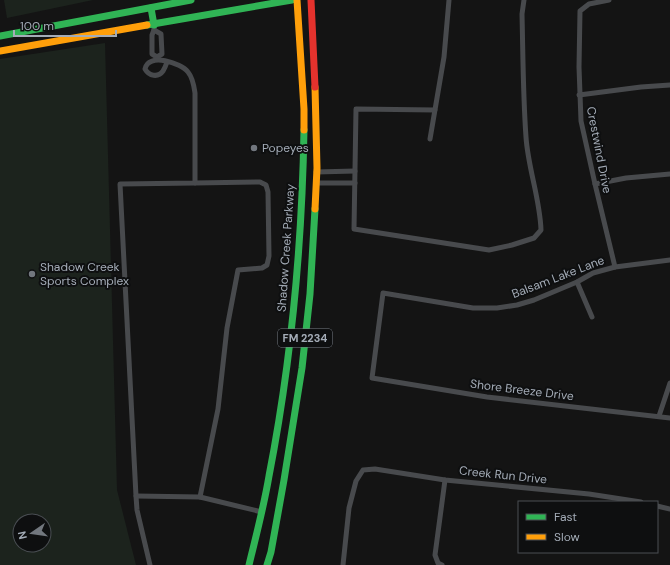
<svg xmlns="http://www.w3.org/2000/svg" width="670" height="565" font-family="'DM Sans',sans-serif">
  <rect width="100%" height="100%" fill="#141414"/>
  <g fill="#1c231d" fill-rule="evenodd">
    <path d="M4,0H93L7,18Z"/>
    <path d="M105,43L117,490L136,565H0V59ZM20,521H44V545H20Z"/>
  </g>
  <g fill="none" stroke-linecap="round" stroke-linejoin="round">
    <g stroke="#484a4d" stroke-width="5">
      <path d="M609,0L589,4L580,11L579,67L581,121L595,184L615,267"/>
      <path d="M154,25V30L152,35V54L157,57"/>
      <path d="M154,30L161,34L162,54L157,57"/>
      <path d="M579,95L641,87L670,85"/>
      <path d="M435,110L356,109L354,229L489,250L512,245L534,238L541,230C540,199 528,168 526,137C523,96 523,54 522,14L524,0"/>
      <path d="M430,139L444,57L449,0"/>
      <path d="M316,172L355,171"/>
      <path d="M195,183L260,182L266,185L268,192L269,256L267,265L262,268L238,270L227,328L218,409L200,497"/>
      <path d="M316,183H355"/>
      <path d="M595,184L626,178L670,174"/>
      <path d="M670,260L615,267L593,273L577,282L534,300L517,305L497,308H473L383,293L372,378L487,397L670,418"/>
      <path d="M577,282L592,317"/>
      <path d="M659,416L670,383"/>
      <path d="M136,496L200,497L262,512"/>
      <path d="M657,506L670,509"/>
      <path d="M150,565L137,510L136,496L120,184L195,183V93C194,86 193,78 188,72C181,63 148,52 145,69C149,76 158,78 163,71C165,68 166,65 167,62"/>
      <path d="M343,565L349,508L356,481L363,470L375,469L445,480L589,494L641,502"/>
      <path d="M442,565L438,563L435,555L445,480"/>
    </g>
    <g stroke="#30b455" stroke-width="7">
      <path d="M151,8L154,25"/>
      <path d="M147,25L292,0"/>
      <path d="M0,36L191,0"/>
      <path d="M249,565C256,536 264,506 269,476C291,363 302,246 304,130"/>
      <path d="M267,565L271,552L284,480L302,368L310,294L315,209"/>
    </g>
    <g stroke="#ff9f0a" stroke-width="7">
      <path d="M297,0L304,109V130"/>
      <path d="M0,51L147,25"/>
      <path d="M315,209L317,168L315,87"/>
    </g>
    <path stroke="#e5322d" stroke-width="7" d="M311,0L315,87"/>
  </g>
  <g fill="#72777e" stroke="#0e0f10" stroke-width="1.5">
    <circle cx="254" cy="148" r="4"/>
    <circle cx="32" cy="274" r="4"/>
  </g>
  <g text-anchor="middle" stroke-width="4" stroke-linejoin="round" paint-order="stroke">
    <rect fill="#0e0f10" stroke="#777d85" stroke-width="1" x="278" y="329" width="54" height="18" rx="3"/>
    <g font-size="11" font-weight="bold" fill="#a4acb7">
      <text x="305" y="342">FM 2234</text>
    </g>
    <g font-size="12" fill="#a4acb7" stroke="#0e0f10" text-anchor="start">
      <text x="262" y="152">Popeyes</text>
      <text x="40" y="271">Shadow Creek<tspan x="40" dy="14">Sports Complex</tspan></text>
    </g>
    <g font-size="12" fill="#a4acb7" stroke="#0e0f10">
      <text transform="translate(599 150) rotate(79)" y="4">Crestwind Drive</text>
      <text transform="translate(286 248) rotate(-86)" y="4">Shadow Creek Parkway</text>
      <text transform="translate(558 277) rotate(-21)" y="4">Balsam Lake Lane</text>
      <text transform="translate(522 390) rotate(7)" y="4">Shore Breeze Drive</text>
      <text transform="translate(503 475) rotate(6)" y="4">Creek Run Drive</text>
    </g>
  </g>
  <rect x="518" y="501" width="140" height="52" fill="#0e0f10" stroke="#4a4e53"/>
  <rect x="526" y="514" width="20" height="6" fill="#30b455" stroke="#4a4e53"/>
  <text x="554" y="521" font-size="12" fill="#a4acb7">Fast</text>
  <rect x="526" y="534" width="20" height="6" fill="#ff9f0a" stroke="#4a4e53"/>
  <text x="554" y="541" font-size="12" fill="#a4acb7">Slow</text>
  <g transform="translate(32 533) rotate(257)"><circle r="19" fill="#0e0f10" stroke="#4a4e53"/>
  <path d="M0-3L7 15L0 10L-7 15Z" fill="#72777e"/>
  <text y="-6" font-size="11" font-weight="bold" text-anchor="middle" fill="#a4acb7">N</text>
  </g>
  <path d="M14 30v6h102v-6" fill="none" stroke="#a4acb7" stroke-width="2"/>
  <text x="20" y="30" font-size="12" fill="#a4acb7" stroke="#0e0f10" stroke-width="3" paint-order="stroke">100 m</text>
</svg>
